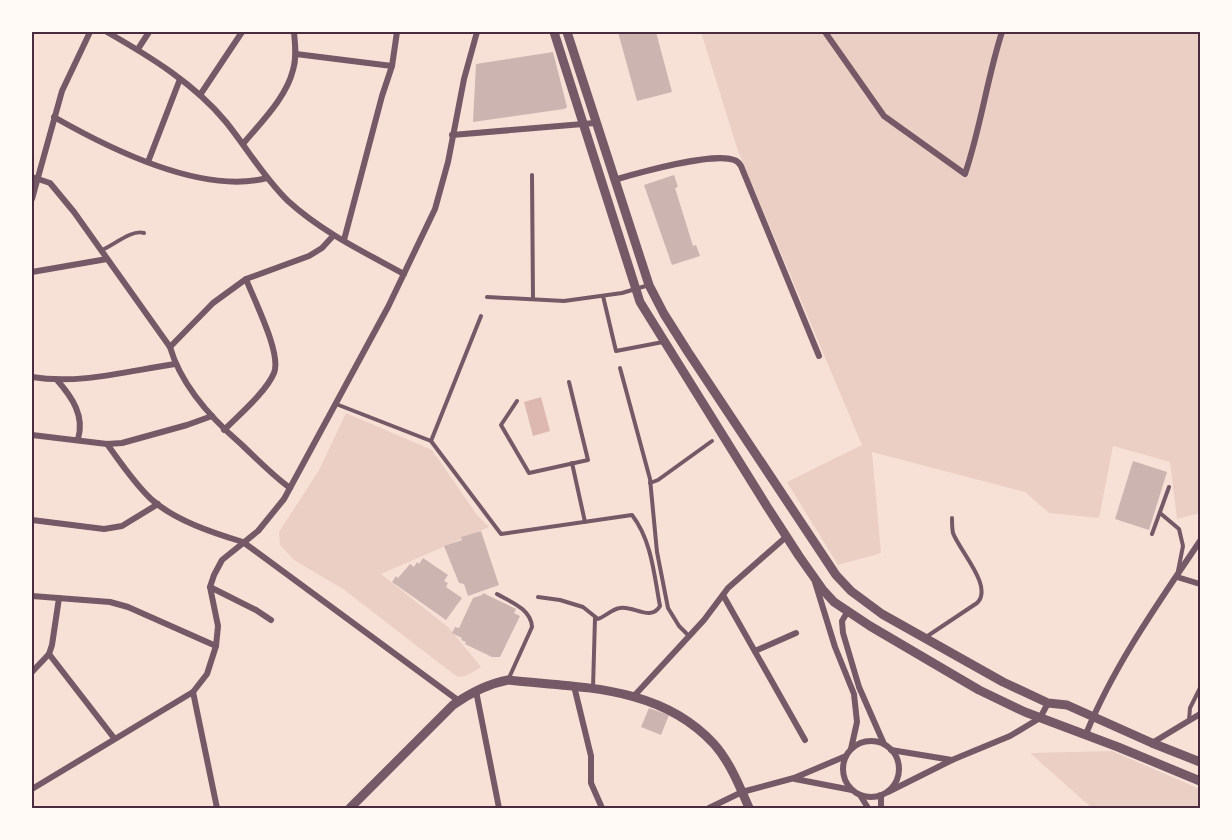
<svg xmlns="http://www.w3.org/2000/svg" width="1232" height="840" font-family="Figtree,sans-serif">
  <rect width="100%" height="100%" fill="#f7e1d7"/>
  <g fill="#ebcfc5">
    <path d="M701,32H1200V513L1177,519L1170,462L1113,446L1099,518L1049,513L1025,492L872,452L881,553L838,565L787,482L862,445L738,151Z"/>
    <path d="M346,413L432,450L477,515L489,527L381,574L449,628L481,667C474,671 465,679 456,676L343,589L294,560L280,545L279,532L319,470Z"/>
    <path d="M1112,751L1200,789V808H1092L1030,753Z"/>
  </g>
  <path fill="#dcb8b0" d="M541,397L550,431L533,436L524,402Z"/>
  <g fill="#ccb4b1">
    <path d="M618,32H656L672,92L637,101Z"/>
    <path d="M553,52L567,107L564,109L473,122L476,64Z"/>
    <path d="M674,175L678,187L675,188L693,246L696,245L700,256L672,265L644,185Z"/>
    <path d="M1133,461L1167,472L1149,530L1115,519Z"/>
    <path d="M481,531L499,585L468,596L464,584L459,583L444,546L462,540L461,537Z"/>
    <path d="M423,558L448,575L444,581L448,583L446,587L462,598L446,620L392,582L396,576L398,578L410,564L414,567L417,562L419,564Z"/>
    <path d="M483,593L516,609L514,613L520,616L500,657H492L465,644L466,642L461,640L462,638L452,633L455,627L459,628L473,598L482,595Z"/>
    <path d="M649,708L669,715L661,735L641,727Z"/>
  </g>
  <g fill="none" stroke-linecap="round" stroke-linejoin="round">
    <g stroke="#755966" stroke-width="4">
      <path d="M532,175L533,299"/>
      <path d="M102,250C114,245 132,229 144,233"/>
      <path d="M603,296L616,351L663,342"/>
      <path d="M487,297L564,301L622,293L649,285"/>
      <path d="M620,368L650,479L657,552L668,608L679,626L689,636"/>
      <path d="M517,401L501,425L529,473L588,460L569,382"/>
      <path d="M336,404L431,441L501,534L632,515C652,541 654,575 660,606C651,622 633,605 620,608C612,609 606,616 598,619L583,607L560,600L538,597"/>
      <path d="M431,441L481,316"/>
      <path d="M572,463L585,522"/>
      <path d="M650,483L658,480L712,441"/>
      <path d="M1160,513L1179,529L1183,546L1178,571"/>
      <path d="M1152,534L1169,487"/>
      <path d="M497,594C511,602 531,609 532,627L508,680"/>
      <path d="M926,637L977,603C994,587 959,550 953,533C952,528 952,523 952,518"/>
      <path d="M593,688L595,618"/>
      <path d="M1189,720L1190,708L1200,688"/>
    </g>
    <g stroke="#755966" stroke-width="6">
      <path d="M107,32C149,56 195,84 226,122C247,148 264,178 288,201C322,232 364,252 404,274"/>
      <path d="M825,32L884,116L965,174C981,127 987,78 1002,32"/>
      <path d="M138,49L149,32"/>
      <path d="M296,54L392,66"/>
      <path d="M200,95L242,32"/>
      <path d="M54,117C110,149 202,195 267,178"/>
      <path d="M452,135L595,123"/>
      <path d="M243,144C261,122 286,98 293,70C297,57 295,44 294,32"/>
      <path d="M148,162L180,79"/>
      <path d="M32,177L50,183L74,212L170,347C181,385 212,419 241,444C257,459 272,475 290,488"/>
      <path d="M614,180C638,173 713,152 734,160C738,161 739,163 741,166L819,356"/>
      <path d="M32,199L62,91L90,32"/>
      <path d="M344,240L382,96L392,66L397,32"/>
      <path d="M32,272L107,259"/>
      <path d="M170,347L213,303L246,279L309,256L322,248L333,236"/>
      <path d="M32,377C78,385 128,371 175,364"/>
      <path d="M57,380C72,397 85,416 78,439"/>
      <path d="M224,430C239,415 266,392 274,373C282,354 254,300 246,279"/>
      <path d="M32,435L107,444L122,443L187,425L212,416"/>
      <path d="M107,444C121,463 134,483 151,499C174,520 213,533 243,542L459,701"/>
      <path d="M32,520L104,529L122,526L158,504"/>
      <path d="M1177,577L1200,584"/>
      <path d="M815,582L835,647L854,694L857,722L851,749"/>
      <path d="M210,587L256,610L271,620"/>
      <path d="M723,595L805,740"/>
      <path d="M32,596L110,602L128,607L216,646"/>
      <path d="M848,611L842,621L843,633L859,687L884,744"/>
      <path d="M755,651L796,633"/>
      <path d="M49,654L114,738"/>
      <path d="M32,672L49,654L52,645L59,598"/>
      <path d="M574,686L591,756V783L602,808"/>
      <path d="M476,691L499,808"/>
      <path d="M193,692L217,808"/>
      <path d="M634,696L704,620L728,588L786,537"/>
      <path d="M1086,734C1114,665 1159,602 1200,541"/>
      <circle cx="871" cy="769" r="28"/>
      <path d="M1152,743L1200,714"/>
      <path d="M891,750L952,760"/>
      <path d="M795,779L852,790"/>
      <path d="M32,789L193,692L207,674L216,646L218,626L210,587L214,575L222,560L258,531L284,499L388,307L435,209L448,162L464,79L477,32"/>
      <path d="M888,792L952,760L1010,736L1040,718L1048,703"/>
      <path d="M860,795L868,808"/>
      <path d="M881,795V808"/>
      <path d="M709,808L742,792L794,778L846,756"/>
    </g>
    <g stroke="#755966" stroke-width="9">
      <path d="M554,32L640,302L768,508L799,556L823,590L834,602L870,626L979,690L1025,712L1118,747L1200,781"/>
      <path d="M567,32L649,285L664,314L688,352L836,575L851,591L882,614L1003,682L1048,703L1067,705L1152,743L1200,762"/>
      <path d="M350,808L453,705C470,693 487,684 508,680C581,688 660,685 714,744C730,762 740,787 749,808"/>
    </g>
  </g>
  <rect width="1232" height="840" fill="none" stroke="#fffaf5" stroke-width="66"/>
  <rect x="33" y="33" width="1166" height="774" fill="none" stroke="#4a2c40" stroke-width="2"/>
</svg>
